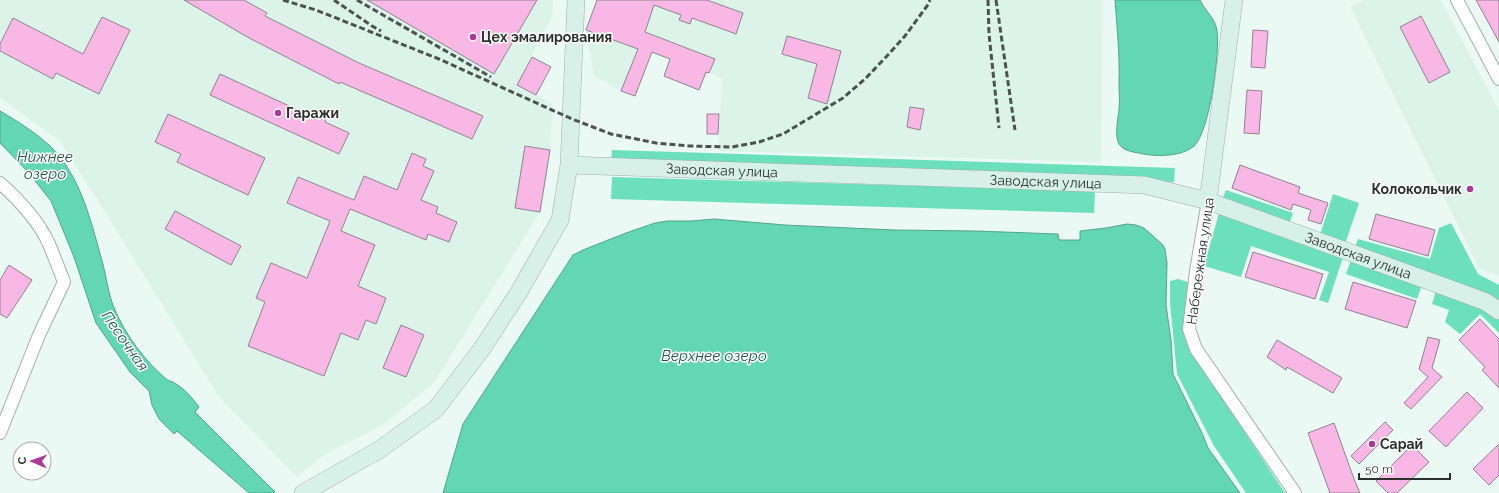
<svg xmlns="http://www.w3.org/2000/svg" width="1499" height="493" font-family="Raleway,sans-serif">
  <rect width="100%" height="100%" fill="#ebf9f4"/>
  <g fill="#dcf3e9">
    <path d="M0,0H553L552,16L517,85L553,104L550,150L540,212L434,383L384,424L322,456L297,477L219,397L95,196L60,141L0,98Z"/>
    <path d="M597,0H1103L1101,162L718,151L722,78L706,72L699,90L664,76L670,59L652,52L635,96L621,91L594,76L586,30Z"/>
    <path d="M1363,0H1441L1499,111V276L1479,268L1350,7Z"/>
  </g>
  <g fill="#6ce0ba">
    <path d="M612,150L1175,168L1174,182L611,164Z"/>
    <path d="M612,177L1095,191L1094,213L611,199Z"/>
    <path d="M1226,190L1293,213L1289,224L1222,200Z"/>
    <path d="M1333,194L1359,203L1345,244L1320,235Z"/>
    <path d="M1219,213L1343,257L1328,303L1319,300L1329,272L1251,246L1241,277L1204,266Z"/>
    <path d="M1451,223L1478,274L1499,285V304L1354,250L1358,239L1430,259L1439,228Z"/>
    <path d="M1351,260L1422,285L1417,299L1346,274Z"/>
    <path d="M1178,279L1188,282L1185,330L1192,352L1285,493H1246L1214,446L1177,374L1170,303V281Z"/>
    <path d="M1436,291L1482,307L1499,318V333L1480,314L1460,334L1445,322L1449,310L1432,304Z"/>
  </g>
  <g fill="#63d7b2" stroke="#52a58a">
    <path d="M1115,0H1200C1205,11 1216,19 1217,31C1220,53 1210,131 1194,146C1182,157 1154,157 1139,153C1132,152 1121,150 1118,142C1115,132 1118,119 1119,109C1120,101 1119,93 1119,85C1120,56 1117,28 1115,0Z"/>
    <path d="M0,111C17,121 35,132 50,146C80,175 90,218 101,257C106,273 108,295 115,310C126,335 144,360 165,378C168,381 172,381 176,384C185,389 192,398 199,407L195,412L275,492L274,493H249L177,431L174,434L160,420L157,415L152,405L149,391L130,372L96,323L74,257L51,201L29,173L0,143Z"/>
    <path d="M714,219L785,225L894,230L976,231L1058,234L1059,240H1080V231L1106,228L1127,224L1136,225L1144,228L1163,245L1165,249L1167,263L1166,305L1171,340L1173,374L1202,433L1208,448L1240,493H443L463,424L573,255L583,250L626,233L655,223L667,221H691Z"/>
  </g>
  <g fill="#f8b7e5" stroke="#8f848c">
    <path d="M184,0H244L267,13L265,16L359,63L483,116L472,139L340,82L339,84L249,38Z"/>
    <path d="M367,0H537L494,74Z"/>
    <path d="M597,0H707L743,13L736,34L692,18L690,24L679,20L681,15L654,5L645,32L715,59L709,73L706,72L699,90L664,76L670,59L652,52L635,96L621,91L638,49L586,30Z"/>
    <path d="M1476,0H1499V42Z"/>
    <path d="M1421,16L1450,72L1429,83L1400,27Z"/>
    <path d="M102,17L130,30L99,94L56,73L53,79L0,51V44L13,18L83,54Z"/>
    <path d="M1253,30L1268,31L1265,68L1251,67Z"/>
    <path d="M787,36L841,51L827,104L808,98L817,64L782,54Z"/>
    <path d="M532,57L551,67L536,95L517,85Z"/>
    <path d="M220,74L311,116L313,111L327,117L325,122L349,133L339,154L210,95Z"/>
    <path d="M1247,90L1262,91L1259,134L1244,133Z"/>
    <path d="M910,107L924,109L920,130L907,127Z"/>
    <path d="M168,114L265,158L248,195L177,162L181,154L155,142Z"/>
    <path d="M707,114H719L718,134H707Z"/>
    <path d="M525,146L550,150L540,212L515,208Z"/>
    <path d="M412,153L426,159L423,166L434,171L421,200L438,207L436,213L457,222L449,242L428,234L426,240L350,209L341,231L375,245L358,286L386,298L376,324L366,320L358,340L341,333L324,376L248,346L265,302L256,298L271,263L307,278L330,221L287,203L298,177L354,200L364,176L397,190Z"/>
    <path d="M1240,165L1300,187L1298,193L1328,203L1321,224L1308,220L1311,210L1293,204L1291,210L1232,188Z"/>
    <path d="M175,211L241,246L231,265L165,229Z"/>
    <path d="M1376,214L1435,230L1428,256L1369,239Z"/>
    <path d="M1253,252L1323,274L1315,299L1245,277Z"/>
    <path d="M9,265L32,280L7,318L0,314V280Z"/>
    <path d="M1353,282L1416,301L1407,328L1345,309Z"/>
    <path d="M1480,319L1499,339V388L1482,370L1485,367L1459,340Z"/>
    <path d="M401,325L424,335L406,377L383,368Z"/>
    <path d="M1428,337L1440,340L1432,368L1442,377L1411,409L1404,403L1428,377L1419,369Z"/>
    <path d="M1277,340L1342,378L1333,393L1287,367L1286,370L1267,357Z"/>
    <path d="M1467,392L1483,408L1446,447L1429,431Z"/>
    <path d="M1385,422L1393,430L1359,464L1351,456Z"/>
    <path d="M1334,423L1354,479L1360,493H1330L1308,433Z"/>
    <path d="M1499,444V475L1489,485L1473,469Z"/>
    <path d="M1412,445L1429,462L1397,493H1388L1376,481Z"/>
  </g>
  <g fill="none" stroke-linecap="round" stroke-linejoin="round">
    <defs>
      <g id="street">
        <path d="M1457,0L1499,79"/>
        <path d="M0,183C19,200 38,220 49,244C54,256 59,269 64,282L39,335L0,433"/>
        <path d="M1208,201L1196,271L1189,329L1196,349L1295,493"/>
      </g>
      <g id="secondary">
        <path id="s1" d="M569,165L1144,185L1208,201L1462,293L1486,302L1499,311"/>
        <path d="M1208,201L1234,0"/>
        <path d="M303,493L379,450L436,409L481,350L519,292L560,220L569,165L576,0"/>
      </g>
    </defs>
    <use href="#street" stroke="#a2afaa" stroke-width="14"/>
    <use href="#secondary" stroke="#a2afaa" stroke-width="18"/>
    <use href="#street" stroke="#fff" stroke-width="12"/>
    <use href="#secondary" stroke="#d7f1e8" stroke-width="17"/>
    <g stroke="#4c5350" stroke-width="3" stroke-dasharray="6 3" stroke-linecap="butt">
      <path d="M283,0L316,10L439,59L572,119L611,134L656,143L689,146L732,147L759,142L783,134L843,98L866,78L886,57L905,36L927,6L930,0"/>
      <path d="M334,0L372,26L381,31"/>
      <path d="M357,0L491,77"/>
      <path d="M988,0L989,34L999,128"/>
      <path d="M996,0L1015,130"/>
    </g>
  </g>
  <g fill="#ac3994" stroke="#fff" stroke-width="1.5">
    <circle cx="473" cy="37" r="4"/>
    <circle cx="278" cy="113" r="4"/>
    <circle cx="1470" cy="189" r="4"/>
    <circle cx="1372" cy="444" r="4"/>
  </g>
  <g text-anchor="middle" stroke-width="3" stroke-linejoin="round" paint-order="stroke">
    <g font-size="14" font-weight="bold" fill="#2b302e" stroke="#fff" text-anchor="start">
      <text x="481" y="42">Цех эмалирования</text>
      <text x="286" y="118">Гаражи</text>
      <text x="1462" y="194" text-anchor="end">Колокольчик</text>
      <text x="1380" y="449">Сарай</text>
    </g>
    <g font-size="14" fill="#2b302e" stroke="#fff">
      <text dy="5" stroke="none"><textPath href="#s1" startOffset="153">Заводская улица</textPath></text>
      <text dy="5" stroke="none"><textPath href="#s1" startOffset="477">Заводская улица</textPath></text>
      <text dy="5" stroke="none"><textPath href="#s1" startOffset="801">Заводская улица</textPath></text>
      <text transform="translate(1200 261) rotate(-82)" y="5">Набережная улица</text>
    </g>
    <g font-size="15" font-style="italic" fill="#225343" stroke="#fff">
      <text x="45" y="162">Нижнее<tspan x="45" dy="17">озеро</tspan></text>
      <text transform="translate(125 341) rotate(55)" y="5">Песочная</text>
      <text x="714" y="361">Верхнее озеро</text>
    </g>
  </g>
  <g transform="translate(32 461) rotate(272)"><circle r="19" fill="#ffffff" stroke="#aaacab"/>
  <path d="M0-3L7 15L0 10L-7 15Z" fill="#ac3994"/>
  <text y="-6" font-size="11" font-weight="bold" text-anchor="middle" fill="#2b302e">С</text>
  </g>
  <path d="M1359 473v6h91v-6" fill="none" stroke="#2b302e" stroke-width="2"/>
  <text x="1365" y="473" font-size="12" fill="#2b302e" stroke="#ffffff" stroke-width="3" paint-order="stroke">50 m</text>
</svg>
